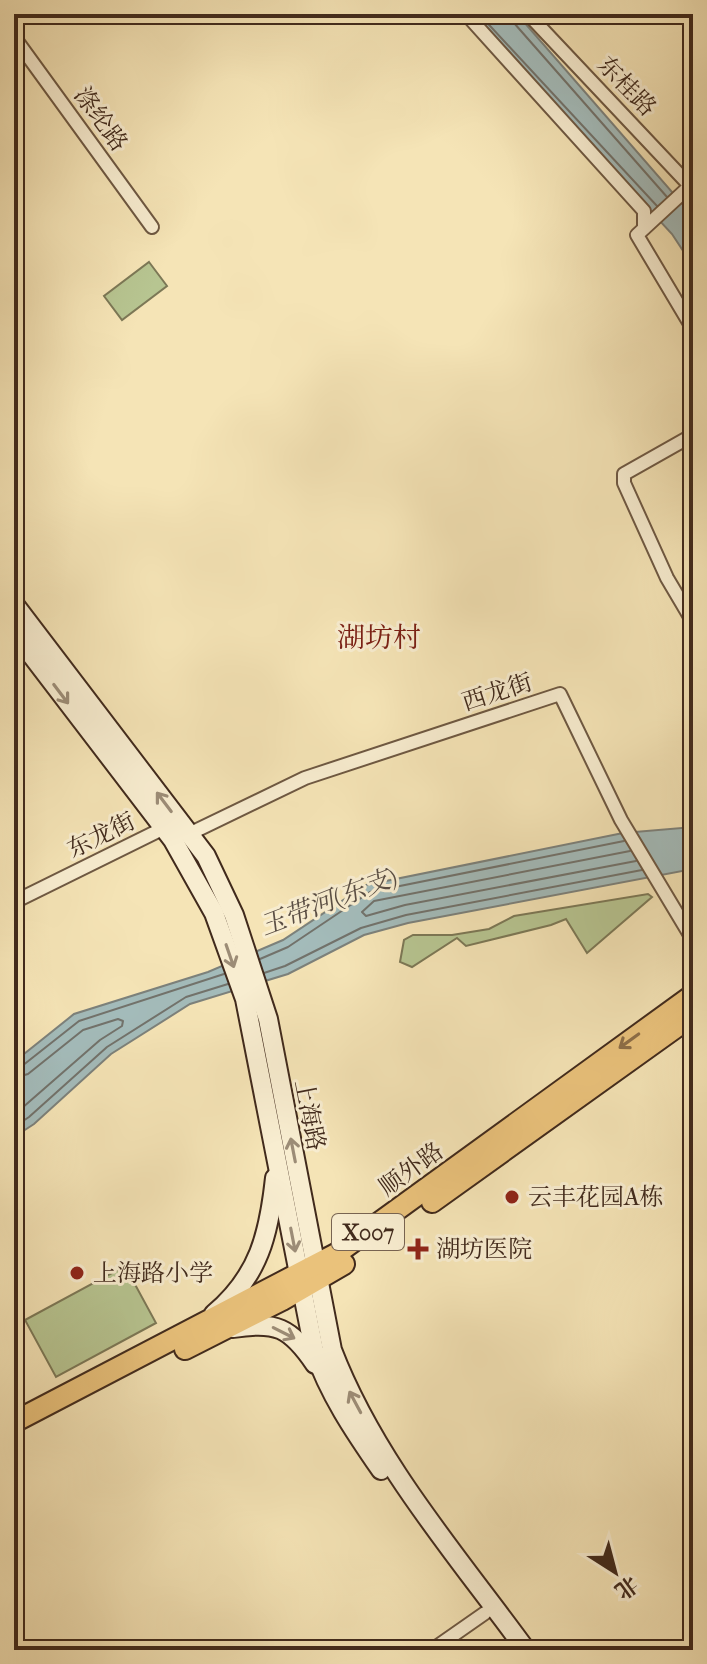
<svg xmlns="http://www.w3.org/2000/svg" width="707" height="1664" font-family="'IM FELL French Canon','Noto Serif SC',serif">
  <rect width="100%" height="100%" fill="#f5e4b6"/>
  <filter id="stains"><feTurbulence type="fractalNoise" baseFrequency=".0025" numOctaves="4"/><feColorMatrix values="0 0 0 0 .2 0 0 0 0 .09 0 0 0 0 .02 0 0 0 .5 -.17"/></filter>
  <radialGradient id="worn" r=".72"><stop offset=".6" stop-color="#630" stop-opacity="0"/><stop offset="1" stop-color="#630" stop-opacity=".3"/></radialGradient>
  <g fill="#b7c591" stroke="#7c7856" stroke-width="2">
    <path d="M149,262L167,286L122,320L104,296Z"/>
    <path d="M648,894L652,897L587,953L566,919L551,925L466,946L457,938L412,967L400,962L404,940L413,935H452L489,929L514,916Z"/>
    <path d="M125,1266L156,1323L56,1377L25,1320Z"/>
  </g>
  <g fill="#a3bbba" stroke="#7c817b" stroke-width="2">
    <path d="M469,14H517L693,216V266L672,234Z"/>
    <path d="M693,827V869L408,923L364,935L288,974L190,1004L111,1054L34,1124L14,1137V1062L74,1014L208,972L283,940L366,885L623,833Z"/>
  </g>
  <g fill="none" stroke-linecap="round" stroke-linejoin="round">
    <g stroke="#72726b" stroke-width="2">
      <path d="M479,14L657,206"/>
      <path d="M511,14L514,23L667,197"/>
      <path d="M630,851L374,901L362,912L366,916L405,905L636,861"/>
      <path d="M260,959L288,947L370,892L624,841"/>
      <path d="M264,973L285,966L361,928L406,915L642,870"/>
      <path d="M14,1068L22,1066L79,1021L224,974"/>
      <path d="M14,1078L28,1074L83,1030L118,1019L123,1021L122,1026L100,1040L14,1115"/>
      <path d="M14,1127L29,1117L107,1047L186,997L228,984"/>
    </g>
    <defs>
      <g id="street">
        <path d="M466,14L644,211V228"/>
        <path d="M528,14L693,189"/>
        <path d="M14,37L152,227"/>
        <path d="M690,186L637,235L693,329"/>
        <path d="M693,435L624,474V483L667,578L693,622"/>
        <path d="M189,834L305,778L560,694L621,820L693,940"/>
        <path d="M14,902L164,828"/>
        <path d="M432,1650L485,1613"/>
      </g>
      <g id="secondary">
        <path d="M14,604L206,856L234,915L268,1019L332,1350C375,1462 456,1554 526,1650"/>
        <path d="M14,632L173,840L214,913L245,999L314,1350C329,1394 354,1431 381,1470"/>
        <path d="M214,1314C259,1276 269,1234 275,1178"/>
        <path d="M233,1328C276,1321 290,1327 315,1364"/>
      </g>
      <g id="primary">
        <path d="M432,1202L693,1015"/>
        <path d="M185,1349L282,1300L344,1264"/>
        <path d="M14,1422L336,1254L693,995"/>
      </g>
    </defs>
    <use href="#street" stroke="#6e5842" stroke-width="16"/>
    <use href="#secondary" stroke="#412a1c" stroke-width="22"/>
    <use href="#primary" stroke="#412a1c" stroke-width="24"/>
    <use href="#street" stroke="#f8edd0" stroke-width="12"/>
    <use href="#secondary" stroke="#f8edd0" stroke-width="18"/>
    <use href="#primary" stroke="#eac27b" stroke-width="20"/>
  </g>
  <defs><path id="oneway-shaft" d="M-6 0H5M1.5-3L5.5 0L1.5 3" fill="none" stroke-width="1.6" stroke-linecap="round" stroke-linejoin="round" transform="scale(2)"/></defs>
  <g stroke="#9c8c76">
    <use href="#oneway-shaft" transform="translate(61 694) rotate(53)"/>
    <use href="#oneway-shaft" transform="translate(164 802) rotate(-127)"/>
    <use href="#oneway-shaft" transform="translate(230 956) rotate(71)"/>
    <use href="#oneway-shaft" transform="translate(293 1150) rotate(-101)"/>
    <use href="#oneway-shaft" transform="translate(293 1240) rotate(79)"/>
    <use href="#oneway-shaft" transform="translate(284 1333) rotate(27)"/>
    <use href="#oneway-shaft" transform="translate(355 1402) rotate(-118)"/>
  </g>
  <use stroke="#8d6e47" href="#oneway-shaft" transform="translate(629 1041) rotate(144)"/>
  <g fill="#8f2418" stroke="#f8edd0" stroke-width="3">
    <circle cx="512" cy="1197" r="8"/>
    <path d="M414 1237h8v8h8v8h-8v8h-8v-8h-8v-8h8z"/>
    <circle cx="77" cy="1273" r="8"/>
  </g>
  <g text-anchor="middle" stroke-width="6" stroke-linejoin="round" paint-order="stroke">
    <rect fill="#f8edd0" stroke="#786452" stroke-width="2" x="332" y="1214" width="72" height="36" rx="6"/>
    <g font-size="22" font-weight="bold" fill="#412a1c">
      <text x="368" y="1240">X007</text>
    </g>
    <g font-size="24" fill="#412a1c" stroke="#f8edd0">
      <text transform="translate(627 86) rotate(46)" y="8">东桂路</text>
      <text transform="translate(101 119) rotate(54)" y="8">涤纶路</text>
      <text transform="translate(497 692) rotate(-18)" y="8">西龙街</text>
      <text transform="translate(101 835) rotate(-26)" y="8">东龙街</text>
      <text transform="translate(310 1115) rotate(79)" y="8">上海路</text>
      <text transform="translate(411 1169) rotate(-36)" y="8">顺外路</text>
    </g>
    <g font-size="24" fill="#412a1c" stroke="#f8edd0" text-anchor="start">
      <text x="528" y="1205">云丰花园A栋</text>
      <text x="436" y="1257">湖坊医院</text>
      <text x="93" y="1281">上海路小学</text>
    </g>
    <g font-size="26" font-style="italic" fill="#5a4e44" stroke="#f8edd0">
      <text transform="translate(328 901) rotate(-21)" y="9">玉带河(东支)</text>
    </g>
    <g font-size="28" fill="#7a1f14" stroke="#f8edd0">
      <text x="379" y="647">湖坊村</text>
    </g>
  </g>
  <rect width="707" height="1664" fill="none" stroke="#f5e4b6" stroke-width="48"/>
  <rect x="16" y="16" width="675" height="1632" fill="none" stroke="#412a1c" stroke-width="4"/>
  <rect x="24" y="24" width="659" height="1616" fill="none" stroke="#412a1c" stroke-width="2"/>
  <g transform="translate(615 1572) rotate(144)" stroke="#f8edd0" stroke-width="6" paint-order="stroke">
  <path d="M0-6L14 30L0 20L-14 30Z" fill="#412a1c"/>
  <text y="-12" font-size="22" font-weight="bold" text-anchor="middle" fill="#412a1c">北</text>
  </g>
  <rect width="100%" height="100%" filter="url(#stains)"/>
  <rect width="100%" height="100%" fill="url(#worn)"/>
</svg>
